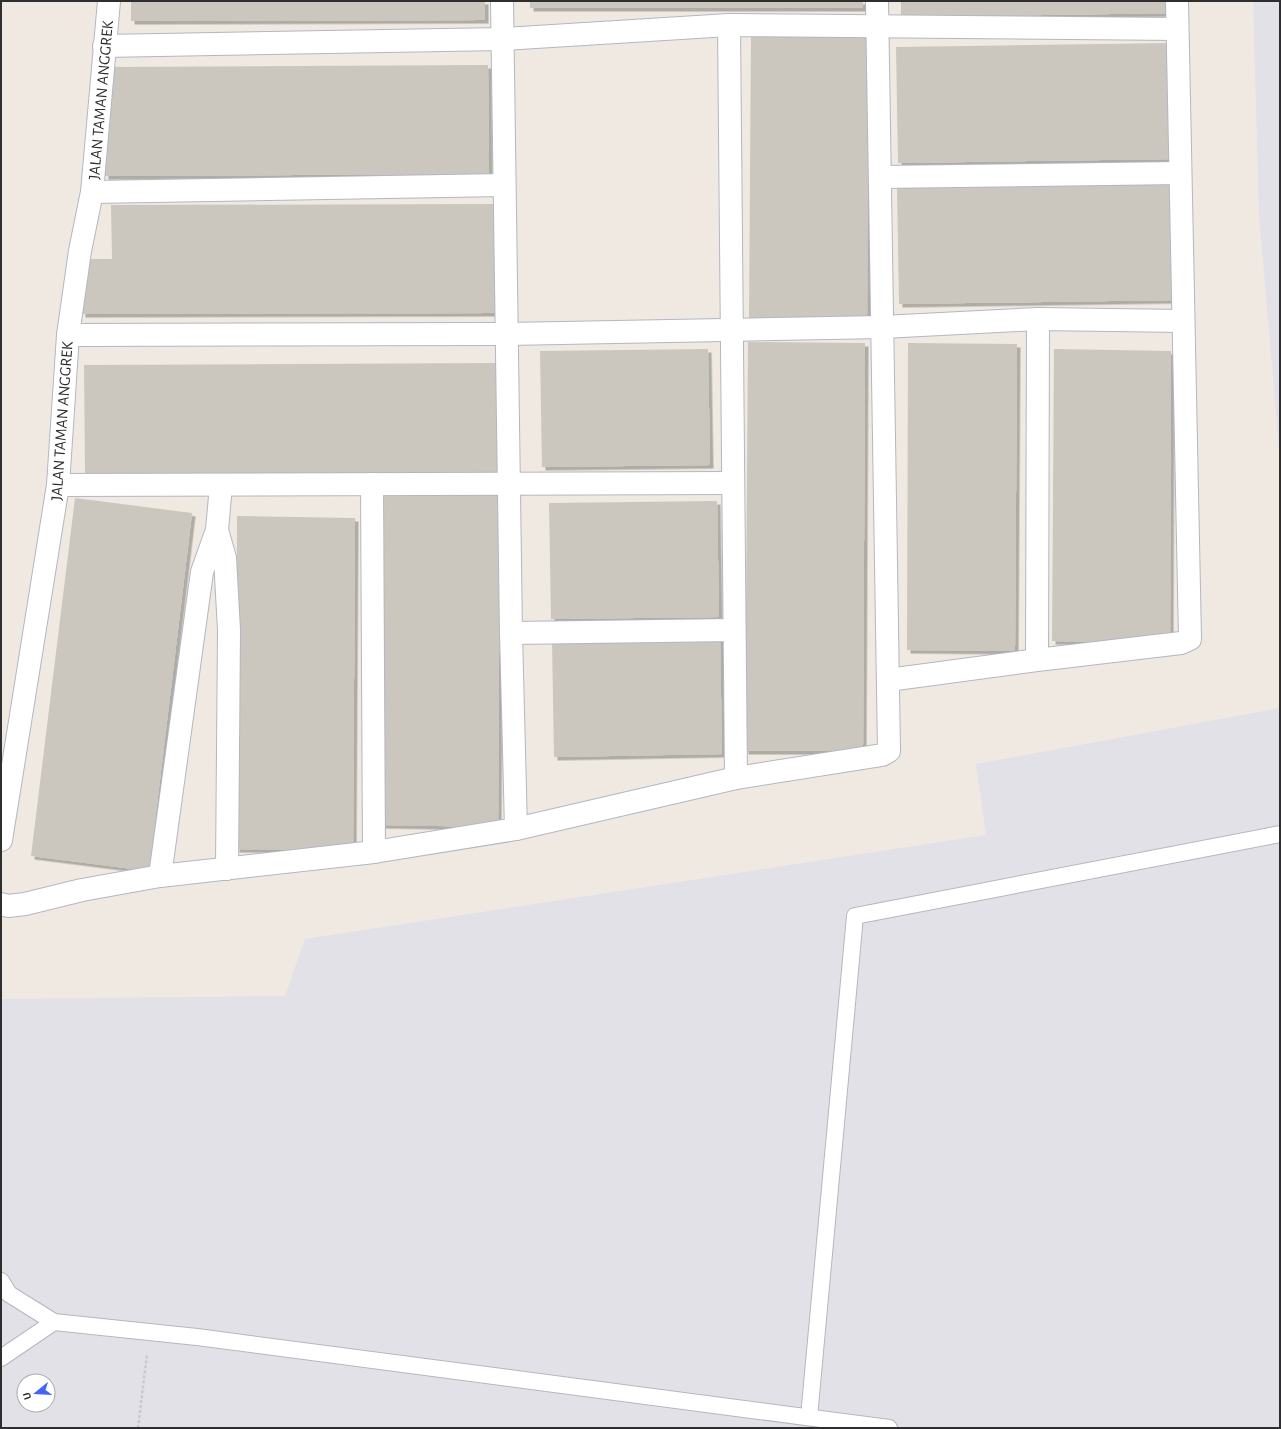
<svg xmlns="http://www.w3.org/2000/svg" width="1281" height="1429" font-family="'Alegreya Sans',sans-serif">
  <defs>
    <filter id="shadow"><feDropShadow dx="3.5" dy="3.5" stdDeviation="0" flood-color="#0004"/></filter>
  </defs>
  <rect width="100%" height="100%" fill="#efe9e1"/>
  <g fill="#e3e1e8" fill-rule="evenodd">
    <path d="M1253,1H1280V459L1259,214Z"/>
    <path d="M1280,708V1428H1V999L285,996L305,939L986,835L976,764ZM24,1381H48V1405H24Z"/>
  </g>
  <g fill="#cbc7bf" filter="url(#shadow)">
    <path d="M131,1H485V20L131,21Z"/>
    <rect x="530" y="1" width="333" height="7"/>
    <path d="M901,1H1177V13L901,17Z"/>
    <path d="M751,30L868,31L867,323L749,321Z"/>
    <path d="M1172,43L1174,159L898,163L896,47Z"/>
    <path d="M488,65L489,174L105,176L104,67Z"/>
    <path d="M1174,184L1175,300L899,304L897,188Z"/>
    <path d="M495,204L496,313L82,314V259H112L111,205Z"/>
    <path d="M748,342L865,343L863,751H745Z"/>
    <path d="M908,343L1017,344L1015,651L907,650Z"/>
    <path d="M708,349L710,465L542,467L540,351Z"/>
    <path d="M1054,349L1171,351L1170,642L1052,641Z"/>
    <path d="M498,363L499,472L85,474L84,365Z"/>
    <path d="M383,493L500,494L498,827L381,825Z"/>
    <path d="M75,498L192,513L149,871L31,856Z"/>
    <path d="M717,501L719,617L551,619L549,503Z"/>
    <path d="M237,516L355,518L353,850L236,849Z"/>
    <path d="M720,638L722,754L554,757L552,641Z"/>
  </g>
  <g fill="none" stroke-linecap="round" stroke-linejoin="round">
    <defs>
      <g id="service">
        <path d="M1,1281L9,1294L54,1322L197,1337L889,1428"/>
        <path d="M1,1358L54,1322"/>
        <path d="M809,1417L855,916L1280,834"/>
      </g>
      <g id="minor">
        <path d="M502,1L511,633L516,829"/>
        <path d="M729,25L736,778"/>
        <path d="M104,46L503,39L729,25L1177,29"/>
        <path d="M880,177L1180,173"/>
        <path d="M92,192L504,185"/>
        <path d="M68,335L506,334L883,327L1038,319L1183,321"/>
        <path d="M372,484L374,852"/>
        <path d="M58,485L733,483"/>
        <path d="M217,530L225,558L229,630L227,869"/>
        <path d="M511,633L734,630"/>
        <path d="M1037,660L1038,319"/>
        <path d="M888,680L1037,660L1181,643L1190,639L1177,1"/>
        <path d="M1,840L58,485L68,335L80,251L92,192L109,1"/>
        <path d="M160,876L202,572L217,530L221,485"/>
        <path d="M1,904L8,906L25,904L82,890L160,876L374,852L516,829L736,778L882,755L889,751L877,1"/>
      </g>
    </defs>
    <use href="#service" stroke="#b4b7c1" stroke-width="18"/>
    <use href="#minor" stroke="#b4b7c1" stroke-width="24"/>
    <path stroke="#c9c9c9" stroke-width="2.5" stroke-dasharray="3 2" stroke-linecap="butt" d="M138,1428L147,1354"/>
    <use href="#service" stroke="#fff" stroke-width="16"/>
    <use href="#minor" stroke="#fff" stroke-width="22"/>
  </g>
  <g text-anchor="middle" stroke-width="3.5" stroke-linejoin="round" paint-order="stroke">
    <g font-size="16" fill="#2e2e2e" stroke="#fff">
      <text transform="translate(100 100) rotate(-85)" y="6">JALAN TAMAN ANGGREK</text>
      <text transform="translate(61 421) rotate(-86)" y="6">JALAN TAMAN ANGGREK</text>
    </g>
  </g>
  <rect width="1281" height="1429" fill="none" stroke="#2e2e2e" stroke-width="4"/>
  <g transform="translate(36 1393) rotate(252)"><circle r="19" fill="#ffffff" stroke="#ababab"/>
  <path d="M0-3L7 15L0 10L-7 15Z" fill="#4264fb"/>
  <text y="-6" font-size="11" font-weight="bold" text-anchor="middle" fill="#2e2e2e">U</text>
  </g>
</svg>
